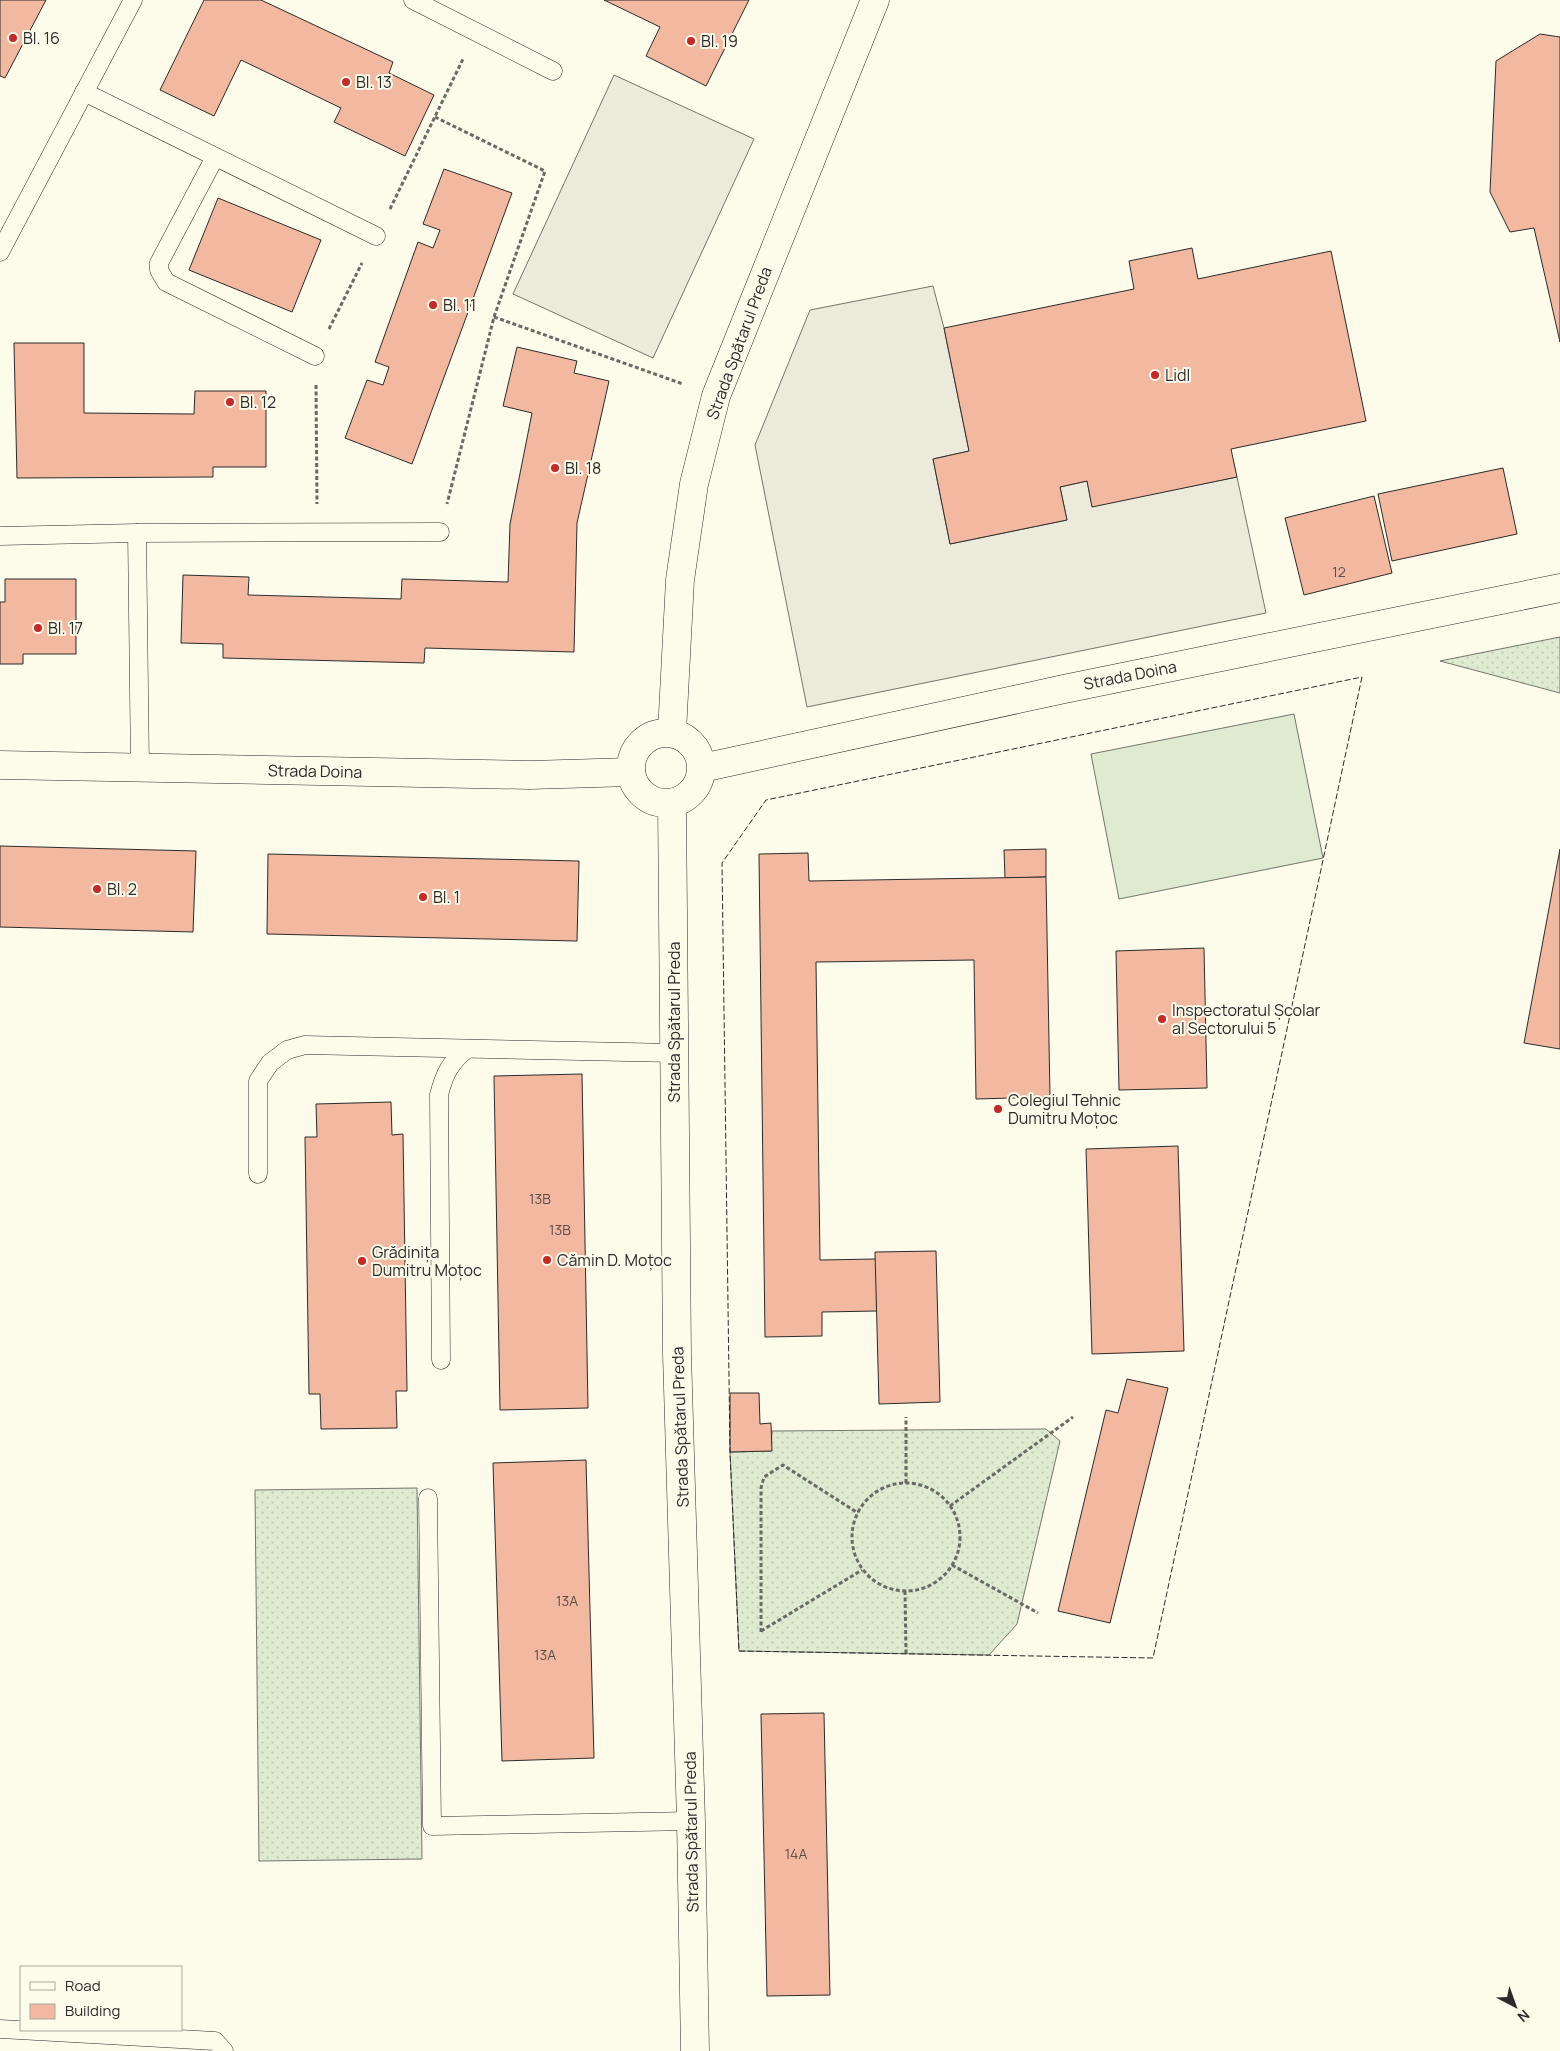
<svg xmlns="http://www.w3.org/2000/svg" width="1560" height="2051" font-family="Manrope,sans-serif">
  <defs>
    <pattern id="grass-dots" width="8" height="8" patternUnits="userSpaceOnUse" patternTransform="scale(1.25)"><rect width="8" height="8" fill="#deebd1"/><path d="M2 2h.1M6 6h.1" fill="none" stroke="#bfcab4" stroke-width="1.8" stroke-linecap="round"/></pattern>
  </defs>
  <rect width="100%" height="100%" fill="#fdfbea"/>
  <g fill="url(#grass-dots)" stroke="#74746e">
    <path d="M1560,637V693L1440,661Z"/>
    <path d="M1046,1429L1060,1441L1017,1624L989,1655L739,1651L730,1452L771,1451L772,1431Z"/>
    <path d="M417,1488L422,1859L259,1861L255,1490Z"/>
  </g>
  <path fill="#deebd1" stroke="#74746e" d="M1294,714L1323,858L1119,899L1091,754Z"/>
  <g fill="#eceadb" stroke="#74746e">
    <path d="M614,75L754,139L653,358L513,294Z"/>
    <path d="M933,286L944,328L969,451L933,459L950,544L1067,520L1060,487L1087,481L1092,506L1237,477L1266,613L807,707L755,445L810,310Z"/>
  </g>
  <g fill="#f2b8a0" stroke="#2b2b2b">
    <path d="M0,0H46L5,78L0,76Z"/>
    <path d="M204,0H261L393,62L389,73L434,95L405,156L334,122L341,108L241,60L214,116L160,90Z"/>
    <path d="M604,0H749L706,86L646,56L660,27Z"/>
    <path d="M1540,34L1560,37V342L1534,228L1510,232L1490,192L1496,61Z"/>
    <path d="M444,169L512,193L412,464L345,438L367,380L383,385L389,367L375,362L418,242L433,248L440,230L423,224Z"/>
    <path d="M218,198L321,240L292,312L189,270Z"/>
    <path d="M1192,248L1198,279L1331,251L1366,421L1231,449L1237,477L1092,507L1087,481L1060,487L1067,520L950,544L933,459L969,451L944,328L1134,289L1129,261Z"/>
    <path d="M14,343H84V413L194,414L195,391H266V467H213V477L17,478Z"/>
    <path d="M517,347L577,361L574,373L609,381L577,523L574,652L425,648L424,663L223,658V644L181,643L183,575L249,577L248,595L401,599L402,579L508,582L510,524L532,413L503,406Z"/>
    <path d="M1503,468L1517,534L1392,561L1378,494Z"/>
    <path d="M1374,496L1392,573L1304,595L1285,518Z"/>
    <path d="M5,579H76V654H23V664H0V602H5Z"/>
    <path d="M0,846L196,851L193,932L0,927Z"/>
    <path d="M1046,849V877L1005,878L1004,850Z"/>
    <path d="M1560,849V1049L1524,1043Z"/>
    <path d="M808,853L809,881L1046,877L1050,1097L976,1099L974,960L816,962L820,1260L876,1259L877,1311L822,1312V1336L765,1337L759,854Z"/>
    <path d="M268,854L579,861L577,941L267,934Z"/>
    <path d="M1204,948L1207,1088L1119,1090L1116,951Z"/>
    <path d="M582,1074L588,1408L500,1410L494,1076Z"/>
    <path d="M391,1102L392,1135L403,1134L407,1391H396L397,1428L321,1429L320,1394H309L305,1137H317L316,1104Z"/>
    <path d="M1178,1146L1184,1351L1092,1354L1086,1149Z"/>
    <path d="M936,1251L940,1402L879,1404L875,1252Z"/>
    <path d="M1127,1379L1168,1388L1110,1623L1058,1611L1106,1410L1118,1413Z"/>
    <path d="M730,1393H759L760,1424L771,1423L772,1451L730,1452Z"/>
    <path d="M586,1460L594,1758L502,1761L493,1463Z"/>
    <path d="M824,1713L830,1995L767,1996L761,1714Z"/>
  </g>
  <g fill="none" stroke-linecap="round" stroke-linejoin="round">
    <defs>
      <g id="lane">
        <path d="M413,0L553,71"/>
        <path d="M84,92L376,236"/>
        <path d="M215,157L159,263V270L166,282L315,356"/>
        <path d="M0,252L133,0"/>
        <path d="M137,533L440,532"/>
        <path d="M0,536L137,533L140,768"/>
        <path d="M258,1174V1081L270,1063L287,1050L305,1045L674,1053"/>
        <path d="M441,1360L439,1095C444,1075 450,1062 467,1049"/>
        <path d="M428,1498L432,1826L691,1821"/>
        <path d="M0,2029L215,2041L224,2051"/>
      </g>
      <g id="secondary">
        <path d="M672,732L680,580L694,484L716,396L875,0"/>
        <circle cx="666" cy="768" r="35"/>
        <path d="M0,765L530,775L631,772"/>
        <path d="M702,768L1064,689L1560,588"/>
        <path d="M672,803L677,1354L691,1821L695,2051"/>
      </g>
    </defs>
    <use href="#lane" stroke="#2b2b2b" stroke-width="19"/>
    <use href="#secondary" stroke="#2b2b2b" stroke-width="29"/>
    <g stroke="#6a6964" stroke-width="3" stroke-dasharray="4 2.5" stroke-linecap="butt">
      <path d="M435,117L545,171L494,317L447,504"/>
      <path d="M390,209L463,59"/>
      <path d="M494,317L683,384"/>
      <path d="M329,329L362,263"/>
      <path d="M316,385L317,504"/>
      <path d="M906,1483V1417"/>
      <circle cx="906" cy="1537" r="54"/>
      <path d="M950,1506L1073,1417"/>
      <path d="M952,1565L1038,1613"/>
      <path d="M905,1591L906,1654"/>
      <path d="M761,1631L862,1570"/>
      <path d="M761,1632V1488L764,1477L783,1465L858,1513"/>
    </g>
    <use href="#lane" stroke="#fdfbea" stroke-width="18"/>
    <use href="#secondary" stroke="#fdfbea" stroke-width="28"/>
    <path stroke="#2b2b2b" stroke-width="1" stroke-dasharray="6 2.5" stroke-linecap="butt" d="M1362,677L1153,1658L739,1651L730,1452L722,863L766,800Z"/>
  </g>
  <g fill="#c62828" stroke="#fdfbea" stroke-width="2">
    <circle cx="13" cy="38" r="5"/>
    <circle cx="691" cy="41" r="5"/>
    <circle cx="346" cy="82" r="5"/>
    <circle cx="433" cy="305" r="5"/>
    <circle cx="1155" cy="375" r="5"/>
    <circle cx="230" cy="402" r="5"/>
    <circle cx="555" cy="468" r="5"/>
    <circle cx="38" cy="628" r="5"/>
    <circle cx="97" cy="889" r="5"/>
    <circle cx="423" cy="897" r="5"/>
    <circle cx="1162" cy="1019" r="5"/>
    <circle cx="998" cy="1109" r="5"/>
    <circle cx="547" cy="1260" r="5"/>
    <circle cx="362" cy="1261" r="5"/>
  </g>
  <g text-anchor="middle" stroke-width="4" stroke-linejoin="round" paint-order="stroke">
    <g font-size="14" fill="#5d4e48">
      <text x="1339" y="577">12</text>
      <text x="540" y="1204">13B</text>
      <text x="560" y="1235">13B</text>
      <text x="567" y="1606">13A</text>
      <text x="545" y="1660">13A</text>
      <text x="796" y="1859">14A</text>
    </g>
    <g font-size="16" fill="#2b2b2b" stroke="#fdfbea" text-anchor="start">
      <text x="23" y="44">Bl. 16</text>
      <text x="701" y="47">Bl. 19</text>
      <text x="356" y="88">Bl. 13</text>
      <text x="443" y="311">Bl. 11</text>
      <text x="1165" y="381">Lidl</text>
      <text x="240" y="408">Bl. 12</text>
      <text x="565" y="474">Bl. 18</text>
      <text x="48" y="634">Bl. 17</text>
      <text x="107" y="895">Bl. 2</text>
      <text x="433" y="903">Bl. 1</text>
      <text x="1172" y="1016">Inspectoratul Școlar<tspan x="1172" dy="18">al Sectorului 5</tspan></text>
      <text x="1008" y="1106">Colegiul Tehnic<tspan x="1008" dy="18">Dumitru Moțoc</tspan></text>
      <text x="372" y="1258">Grădinița<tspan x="372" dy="18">Dumitru Moțoc</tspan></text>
      <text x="557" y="1266">Cămin D. Moțoc</text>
    </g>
    <g font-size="16" fill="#2b2b2b" stroke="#fdfbea">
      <text transform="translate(739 343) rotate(-70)" y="6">Strada Spătarul Preda</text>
      <text transform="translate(1130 675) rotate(-11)" y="6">Strada Doina</text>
      <text transform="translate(315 771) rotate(1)" y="6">Strada Doina</text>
      <text transform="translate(674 1022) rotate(-90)" y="6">Strada Spătarul Preda</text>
      <text transform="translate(680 1427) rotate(-92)" y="6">Strada Spătarul Preda</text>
      <text transform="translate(691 1832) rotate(-91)" y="6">Strada Spătarul Preda</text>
    </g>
  </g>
  <rect x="20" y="1966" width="162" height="65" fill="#fdfbea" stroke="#a9a89e"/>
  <rect x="30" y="1982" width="25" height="8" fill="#fdfbea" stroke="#a9a89e"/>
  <text x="65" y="1991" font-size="15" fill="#2b2b2b">Road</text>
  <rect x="30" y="2004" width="25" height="15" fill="#f2b8a0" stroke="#a9a89e"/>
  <text x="65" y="2016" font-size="15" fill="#2b2b2b">Building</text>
  <g transform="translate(1515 2006) rotate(139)" stroke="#fdfbea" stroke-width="4" paint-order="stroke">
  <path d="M0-4L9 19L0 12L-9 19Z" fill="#2b2b2b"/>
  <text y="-8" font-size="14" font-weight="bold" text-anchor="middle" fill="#2b2b2b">N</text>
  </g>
</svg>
